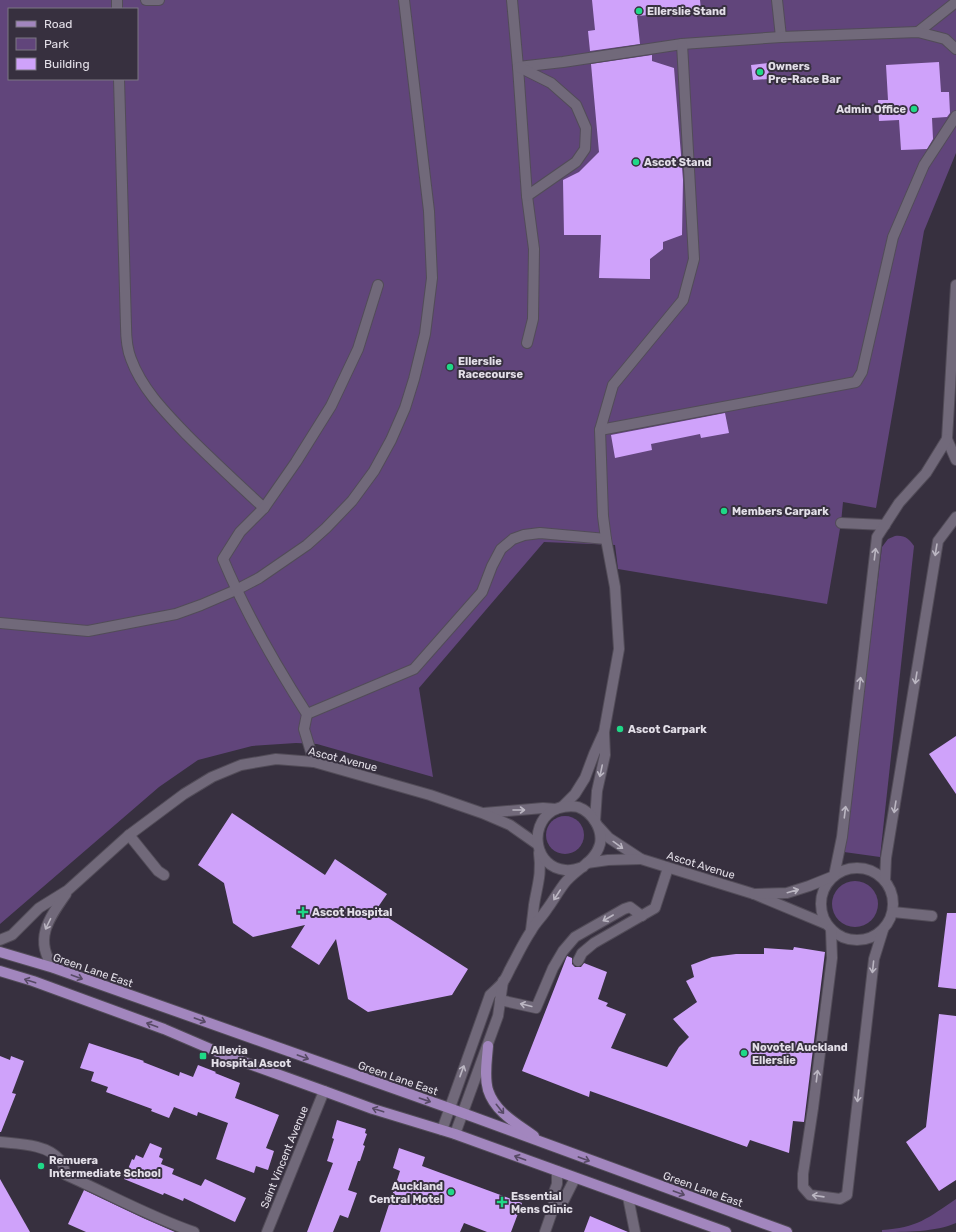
<svg xmlns="http://www.w3.org/2000/svg" width="956" height="1232" font-family="Rubik,sans-serif">
  <rect width="100%" height="100%" fill="#37303f"/>
  <g fill="#61457b" fill-rule="evenodd">
    <path d="M0,0H956V153L924,231L876,508L843,502L841,523L827,604L618,569L615,545L544,542L419,688L433,777L317,744L296,743L252,746L198,760L159,787L0,924ZM9,9H137V79H9Z"/>
    <path d="M895,536C905,535 909,539 914,546L880,857L844,852L882,547L888,539Z"/>
    <circle cx="565" cy="835" r="19"/>
    <circle cx="855" cy="904" r="23"/>
    <path d="M956,1199V1223C936,1232 905,1232 882,1232V1230C917,1228 928,1218 956,1199Z"/>
  </g>
  <g fill="#cfa2fa">
    <path d="M592,0H700L701,10L637,16L640,44L590,51L588,31L595,30Z"/>
    <path d="M652,55V61L674,68L683,180L682,235L663,242V249L650,259V279L599,278L601,235H564L563,180L579,172L599,152L591,64Z"/>
    <path d="M939,62L941,92H949L950,113L947,117L932,118L933,139L927,149L901,150L899,120L879,121L878,100H888L886,65Z"/>
    <path d="M768,63L769,79L753,80L751,65Z"/>
    <path d="M725,413L729,433L701,438L700,434L651,444L652,450L615,458L611,435Z"/>
    <path d="M956,736V794L929,754Z"/>
    <path d="M232,813L325,875L335,859L387,894L376,910L468,969L452,995L368,1012L348,999L336,939L319,965L291,947L305,925L253,937L233,923L224,883L198,865Z"/>
    <path d="M947,913H956V989L938,987Z"/>
    <path d="M794,947L825,952L804,1122L793,1121L789,1153L750,1140L747,1147L590,1091L589,1097L522,1071L567,956L572,958V964L575,967H581L584,963L607,972L598,999L608,1003L606,1006L626,1014L611,1048L667,1067L679,1047L689,1037L673,1019L697,1002L686,981L694,977L691,965L712,957L736,954H764V948L793,950Z"/>
    <path d="M939,1014L956,1016V1180L939,1191L906,1142L926,1127Z"/>
    <path d="M89,1043L144,1061L143,1062L179,1076L180,1072L193,1077L198,1065L216,1072L215,1073L240,1083L235,1098L279,1115L266,1148L274,1151L268,1170L256,1166L254,1173L216,1159L228,1123L198,1112L197,1116L174,1107L169,1118L151,1111L152,1109L106,1092L108,1087L91,1081L94,1072L80,1068Z"/>
    <path d="M0,1056L10,1060L11,1056L24,1061L12,1093L16,1094L1,1132H0Z"/>
    <path d="M337,1120L366,1129L365,1133L367,1134L363,1145L365,1146L360,1161H358L348,1190L357,1193L348,1218L340,1215L333,1232H307L333,1163L327,1161L334,1139L332,1138Z"/>
    <path d="M150,1143L162,1148L159,1157L163,1159L161,1164L174,1169L172,1174L201,1186L205,1179L246,1198L235,1222L184,1198L183,1201L164,1193L163,1195L124,1179L132,1159L134,1160L136,1155L143,1158Z"/>
    <path d="M399,1148L425,1157L422,1166L522,1203L511,1232H487L464,1223L460,1232H380L400,1171L393,1168Z"/>
    <path d="M0,1179L30,1232H0Z"/>
    <path d="M84,1190L143,1218L175,1232H86L68,1224Z"/>
    <path d="M590,1216L628,1232H584Z"/>
  </g>
  <g fill="none" stroke-linecap="round" stroke-linejoin="round">
    <defs>
      <g id="minor">
        <path d="M117,0V9"/>
        <path d="M146,0H159"/>
        <path d="M512,0L518,67L527,196L534,249L533,319L527,343"/>
        <path d="M777,0L781,37"/>
        <path d="M918,32L956,2"/>
        <path d="M518,67L563,62L682,44L781,37L918,32L945,39L956,49"/>
        <path d="M519,67L551,83L576,105L586,128L585,149L576,162L527,196"/>
        <path d="M119,79L126,326C126,338 127,349 131,359C142,389 165,412 187,435C212,460 238,484 264,508"/>
        <path d="M956,285L947,439L956,460"/>
        <path d="M600,430L856,382L862,372L893,237L924,165L956,116"/>
        <path d="M841,523L885,525"/>
        <path d="M0,623L88,631L176,614L201,605L236,590L259,578L307,545L326,528L352,501L374,471L391,440L405,408L414,379L425,334L432,278L429,211L404,0"/>
        <path d="M307,714L414,669L482,592L492,566L501,549L513,539L524,535L540,533L606,539"/>
        <path d="M314,762L304,729L307,714C275,664 246,614 223,559L240,532L264,508L296,462L331,406L358,349L378,285"/>
        <path d="M562,807L575,794L585,778L594,754L603,734"/>
        <path d="M484,813L543,808L556,809"/>
        <path d="M595,821L597,791L605,755L604,732L619,649L615,587L606,539L603,516L600,430L613,385L683,300L694,259L682,44"/>
        <path d="M599,827L609,838L641,859L754,894L826,924"/>
        <path d="M129,835L158,871L164,875"/>
        <path d="M587,863L608,860L641,859"/>
        <circle cx="857" cy="904" r="36"/>
        <path d="M885,881L886,858L938,541L956,517"/>
        <path d="M754,894L787,893L809,886L834,876L842,837L877,537L899,503L926,473L947,439"/>
        <path d="M893,912L932,916"/>
        <path d="M831,929L832,958L813,1108L803,1174V1187L810,1195L840,1199L847,1195L874,959L883,930"/>
        <path d="M531,930C532,922 533,914 534,905C537,886 542,874 539,853"/>
        <path d="M0,940L12,935L39,908L68,890L129,835L184,794L212,777L241,765L276,759L314,762L430,795L482,813L510,825L537,844"/>
        <path d="M578,961L582,953L594,943L655,908L668,868"/>
        <path d="M54,968C33,940 49,918 66,894"/>
        <path d="M500,1000L536,1008L553,968L563,951L575,937L624,909L630,907L642,916"/>
        <path d="M442,1130L490,995C494,991 499,987 503,982C506,978 508,973 510,969C517,956 523,943 531,931C535,923 542,917 547,909C553,901 558,892 564,884C575,869 595,863 600,844C603,829 592,812 578,807C570,805 558,807 552,811C528,827 535,867 565,870C571,871 577,869 583,867"/>
        <path d="M455,1134L498,1016L503,981"/>
        <path d="M0,1142C19,1144 47,1144 60,1160C63,1163 64,1170 66,1175C109,1194 150,1217 194,1232"/>
        <path d="M628,1197L635,1232"/>
        <path d="M554,1206L564,1200L575,1178"/>
        <path d="M267,1232L324,1091"/>
        <path d="M545,1232L554,1206L553,1195L557,1184V1171"/>
      </g>
      <g id="major">
        <path d="M0,952L54,968L449,1108L787,1232"/>
        <path d="M0,971L33,981L164,1029L227,1056L324,1091L373,1109L455,1134L726,1232"/>
        <path d="M488,1046C487,1060 484,1076 488,1090C495,1112 516,1123 534,1136"/>
      </g>
    </defs>
    <use href="#minor" stroke="#524c58" stroke-width="12"/>
    <use href="#major" stroke="#524c58" stroke-width="12"/>
    <use href="#minor" stroke="#71697a" stroke-width="10"/>
    <use href="#major" stroke="#a286be" stroke-width="10"/>
  </g>
  <defs><path id="oneway-shaft" d="M-6 0H5M1.5-3L5.5 0L1.5 3" fill="none" stroke-width="1.6" stroke-linecap="round" stroke-linejoin="round"/></defs>
  <g stroke="#bbb6c2">
    <use href="#oneway-shaft" transform="translate(936 550) rotate(99)"/>
    <use href="#oneway-shaft" transform="translate(875 554) rotate(-83)"/>
    <use href="#oneway-shaft" transform="translate(916 678) rotate(99)"/>
    <use href="#oneway-shaft" transform="translate(860 683) rotate(-83)"/>
    <use href="#oneway-shaft" transform="translate(601 771) rotate(102)"/>
    <use href="#oneway-shaft" transform="translate(895 807) rotate(99)"/>
    <use href="#oneway-shaft" transform="translate(519 810)"/>
    <use href="#oneway-shaft" transform="translate(845 812) rotate(-83)"/>
    <use href="#oneway-shaft" transform="translate(618 845) rotate(36)"/>
    <use href="#oneway-shaft" transform="translate(793 891) rotate(-16)"/>
    <use href="#oneway-shaft" transform="translate(557 895) rotate(123)"/>
    <use href="#oneway-shaft" transform="translate(608 918) rotate(150)"/>
    <use href="#oneway-shaft" transform="translate(48 924) rotate(116)"/>
    <use href="#oneway-shaft" transform="translate(873 967) rotate(96)"/>
    <use href="#oneway-shaft" transform="translate(526 1005) rotate(-166)"/>
    <use href="#oneway-shaft" transform="translate(462 1071) rotate(-70)"/>
    <use href="#oneway-shaft" transform="translate(817 1076) rotate(-83)"/>
    <use href="#oneway-shaft" transform="translate(858 1096) rotate(96)"/>
    <use href="#oneway-shaft" transform="translate(818 1196) rotate(-172)"/>
  </g>
  <g stroke="#574a65">
    <use href="#oneway-shaft" transform="translate(77 977) rotate(20)"/>
    <use href="#oneway-shaft" transform="translate(30 981) rotate(-162)"/>
    <use href="#oneway-shaft" transform="translate(200 1020) rotate(20)"/>
    <use href="#oneway-shaft" transform="translate(152 1025) rotate(-160)"/>
    <use href="#oneway-shaft" transform="translate(303 1057) rotate(20)"/>
    <use href="#oneway-shaft" transform="translate(425 1100) rotate(19)"/>
    <use href="#oneway-shaft" transform="translate(500 1109) rotate(51)"/>
    <use href="#oneway-shaft" transform="translate(378 1110) rotate(-162)"/>
    <use href="#oneway-shaft" transform="translate(520 1158) rotate(-160)"/>
    <use href="#oneway-shaft" transform="translate(584 1159) rotate(20)"/>
    <use href="#oneway-shaft" transform="translate(679 1193) rotate(20)"/>
  </g>
  <g fill="#1fd887" stroke="#37303f" stroke-width="1.5">
    <circle cx="639" cy="11" r="4"/>
    <circle cx="760" cy="72" r="4"/>
    <circle cx="914" cy="109" r="4"/>
    <circle cx="636" cy="162" r="4"/>
    <circle cx="450" cy="367" r="4"/>
    <circle cx="724" cy="511" r="4"/>
    <circle cx="620" cy="729" r="4"/>
    <path d="M301 906h4v4h4v4h-4v4h-4v-4h-4v-4h4z"/>
    <circle cx="744" cy="1053" r="4"/>
    <rect x="199" y="1052" width="8" height="8" rx="2"/>
    <circle cx="41" cy="1166" r="4"/>
    <circle cx="451" cy="1192" r="4"/>
    <path d="M500 1196h4v4h4v4h-4v4h-4v-4h-4v-4h4z"/>
  </g>
  <g text-anchor="middle" stroke-width="4" stroke-linejoin="round" paint-order="stroke">
    <g font-size="11" font-weight="bold" fill="#e3dfe8" stroke="#37303f" text-anchor="start">
      <text x="647" y="15">Ellerslie Stand</text>
      <text x="768" y="70">Owners<tspan x="768" dy="13">Pre-Race Bar</tspan></text>
      <text x="906" y="113" text-anchor="end">Admin Office</text>
      <text x="644" y="166">Ascot Stand</text>
      <text x="458" y="365">Ellerslie<tspan x="458" dy="13">Racecourse</tspan></text>
      <text x="732" y="515">Members Carpark</text>
      <text x="628" y="733">Ascot Carpark</text>
      <text x="312" y="916">Ascot Hospital</text>
      <text x="752" y="1051">Novotel Auckland<tspan x="752" dy="13">Ellerslie</tspan></text>
      <text x="211" y="1054">Allevia<tspan x="211" dy="13">Hospital Ascot</tspan></text>
      <text x="49" y="1164">Remuera<tspan x="49" dy="13">Intermediate School</tspan></text>
      <text x="443" y="1190" text-anchor="end">Auckland<tspan x="443" dy="13">Central Motel</tspan></text>
      <text x="511" y="1200">Essential<tspan x="511" dy="13">Mens Clinic</tspan></text>
    </g>
    <g font-size="11" fill="#e3dfe8" stroke="#37303f">
      <text transform="translate(343 759) rotate(14)" y="4">Ascot Avenue</text>
      <text transform="translate(701 865) rotate(17)" y="4">Ascot Avenue</text>
      <text transform="translate(93 970) rotate(19)" y="4">Green Lane East</text>
      <text transform="translate(398 1078) rotate(19)" y="4">Green Lane East</text>
      <text transform="translate(284 1157) rotate(-68)" y="4">Saint Vincent Avenue</text>
      <text transform="translate(703 1189) rotate(20)" y="4">Green Lane East</text>
    </g>
  </g>
  <rect x="8" y="8" width="130" height="72" fill="#37303f" stroke="#7c7683"/>
  <rect x="16" y="21" width="20" height="6" fill="#a286be" stroke="#7c7683"/>
  <text x="44" y="28" font-size="12" fill="#e3dfe8">Road</text>
  <rect x="16" y="38" width="20" height="12" fill="#61457b" stroke="#7c7683"/>
  <text x="44" y="48" font-size="12" fill="#e3dfe8">Park</text>
  <rect x="16" y="58" width="20" height="12" fill="#cfa2fa" stroke="#7c7683"/>
  <text x="44" y="68" font-size="12" fill="#e3dfe8">Building</text>
</svg>
